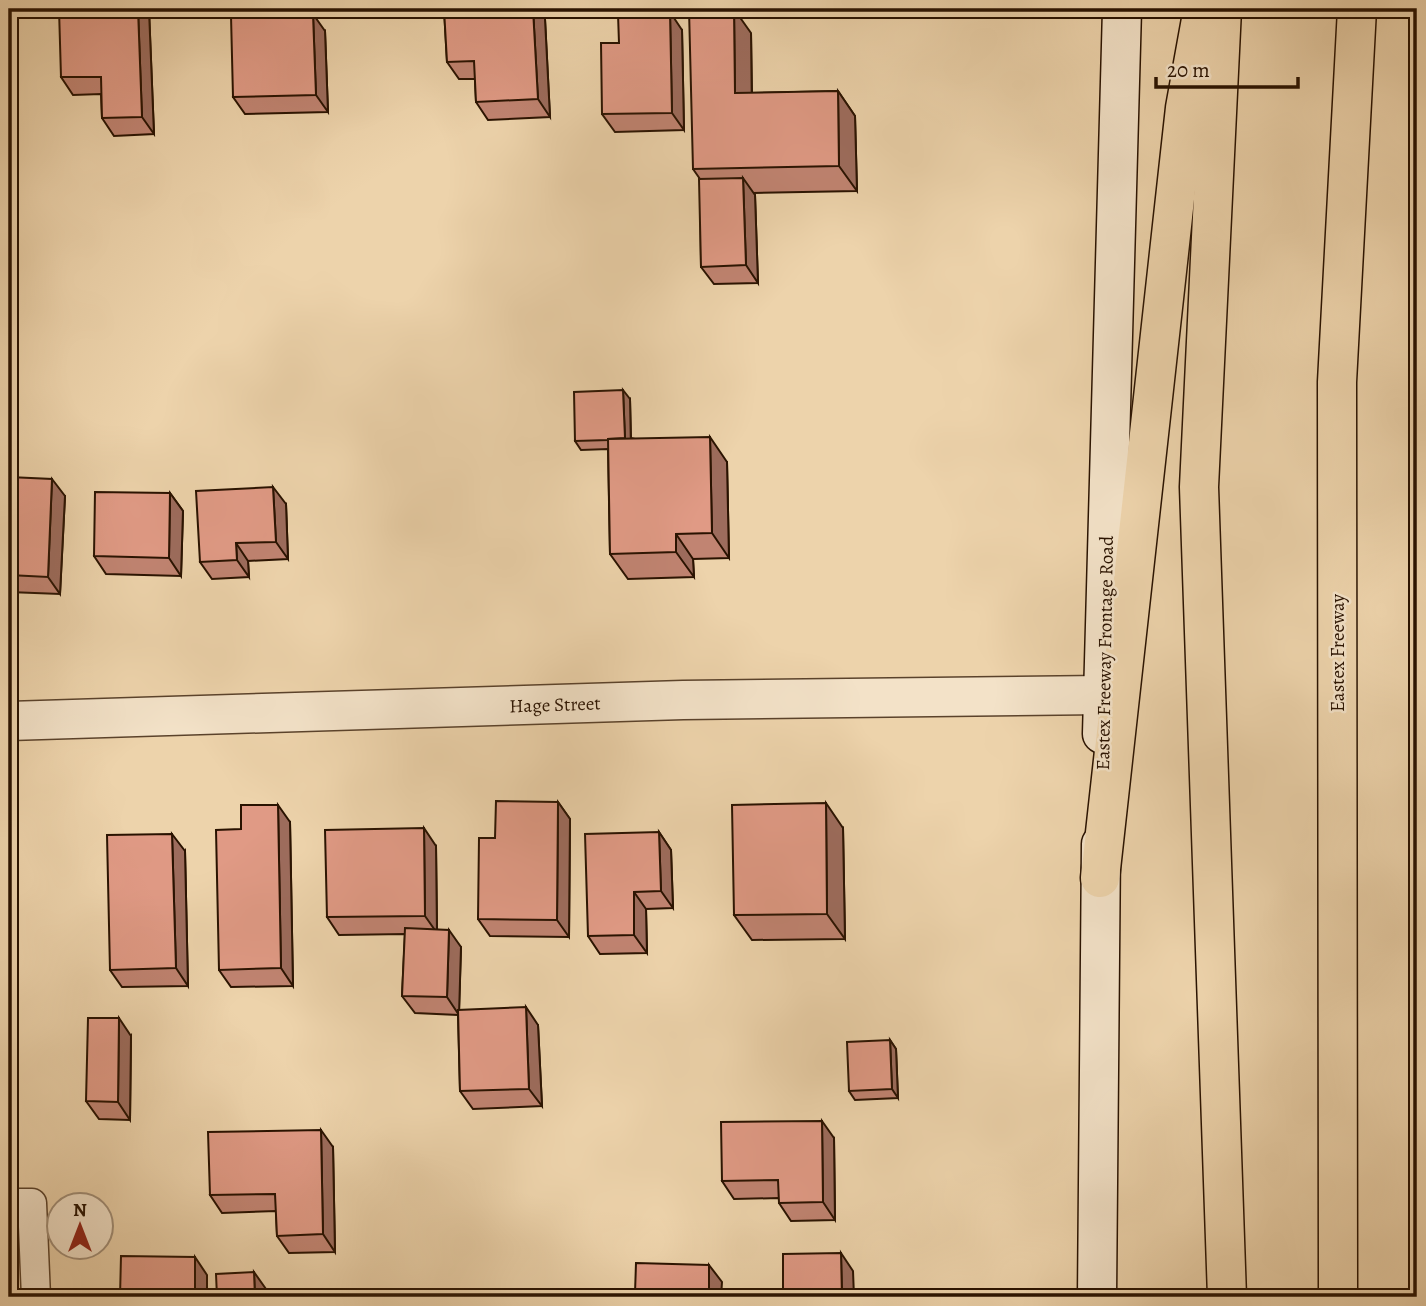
<svg xmlns="http://www.w3.org/2000/svg" width="1426" height="1306" font-family="Alegreya,serif">
  <rect width="100%" height="100%" fill="#edd3ab"/>
  <filter id="stains"><feTurbulence type="fractalNoise" baseFrequency=".00286" numOctaves="4"/><feColorMatrix values="0 0 0 0 .2 0 0 0 0 .09 0 0 0 0 .02 0 0 0 .5 -.17"/></filter>
  <radialGradient id="worn" r=".72"><stop offset=".6" stop-color="#630" stop-opacity="0"/><stop offset="1" stop-color="#630" stop-opacity=".3"/></radialGradient>
  <g fill="none" stroke-linecap="round" stroke-linejoin="round">
    <defs>
      <path id="service" d="M9,1203H32L36,1297"/>
      <path id="minor" d="M9,721L683,700L1102,695"/>
      <g id="secondary">
        <path d="M1102,734L1122,9"/>
        <path d="M1097,1297L1101,844"/>
      </g>
      <g id="motorway">
        <path d="M1222,9L1199,487L1227,1297"/>
        <path d="M1100,878L1185,108L1202,14"/>
        <path d="M1338,1297L1337,382L1357,9"/>
      </g>
    </defs>
    <use href="#service" stroke="#5a422b" stroke-width="31"/>
    <use href="#minor" stroke="#5a422b" stroke-width="41"/>
    <use href="#secondary" stroke="#291200" stroke-width="41"/>
    <use href="#motorway" stroke="#291200" stroke-width="41"/>
    <use href="#service" stroke="#f3e2c8" stroke-width="28"/>
    <use href="#minor" stroke="#f3e2c8" stroke-width="38"/>
    <use href="#secondary" stroke="#f3e2c8" stroke-width="38"/>
    <use href="#motorway" stroke="#edd3ab" stroke-width="38"/>
  </g>
  <g fill="#c18472" stroke="#291200" stroke-width="2">
    <path d="M444,9H538L545,19L550,117L488,120L476,102L475,79H459L447,62Z"/>
    <path d="M149,10L154,134L114,136L102,118L101,94L73,95L61,77Z"/>
    <path d="M682,30L684,130L615,132L602,114L619,43Z"/>
    <path d="M325,31L328,112L245,114L233,97Z"/>
    <path d="M751,33L752,93L838,91L855,116L857,191L754,193L755,195L758,283L714,284L701,267L700,179L693,169Z"/>
    <path d="M630,399L631,438L727,462L729,558L693,559L694,577L628,579L610,554L608,449L581,450L575,441Z"/>
    <path d="M9,477L65,496L60,594L9,592Z"/>
    <path d="M170,493L183,511L181,576L106,574L94,556Z"/>
    <path d="M286,504L288,559L248,561L249,577L212,579L200,562Z"/>
    <path d="M558,802L570,819L569,937L490,936L478,919L495,838Z"/>
    <path d="M290,822L293,986L231,987L219,970L241,829Z"/>
    <path d="M843,828L845,939L752,940L734,915Z"/>
    <path d="M659,832L671,850L673,908L646,909L647,953L600,954L588,936Z"/>
    <path d="M436,846L437,929L461,947L459,1010L538,1025L542,1106L473,1109L460,1091L458,1015L415,1013L402,996L405,934L339,935L327,917Z"/>
    <path d="M185,851L188,986L122,987L110,970Z"/>
    <path d="M131,1036L130,1120L99,1119L86,1101Z"/>
    <path d="M890,1040L896,1049L898,1098L855,1100L849,1091Z"/>
    <path d="M834,1138L835,1220L791,1221L779,1203V1198L734,1199L722,1181Z"/>
    <path d="M333,1147L335,1252L289,1253L277,1236L276,1211L222,1213L210,1195Z"/>
  </g>
  <g fill="#9d6c5d" stroke="#291200" stroke-width="2">
    <path d="M138,9H148L149,10L154,134L142,117Z"/>
    <path d="M533,9H538L545,19L550,117L538,99Z"/>
    <path d="M734,9L751,33L752,118L735,93Z"/>
    <path d="M670,12L682,30L684,130L672,113Z"/>
    <path d="M313,14L325,31L328,112L316,95Z"/>
    <path d="M838,91L855,116L857,191L839,166Z"/>
    <path d="M743,178L755,195L758,283L746,265Z"/>
    <path d="M623,390L630,399L631,449L625,440Z"/>
    <path d="M710,437L727,462L729,558L712,533Z"/>
    <path d="M52,479L65,496L60,594L48,577Z"/>
    <path d="M273,487L286,504L288,559L276,542Z"/>
    <path d="M170,493L183,511L181,576L169,558Z"/>
    <path d="M676,534L693,559L694,577L676,552Z"/>
    <path d="M236,543L248,561L249,577L237,560Z"/>
    <path d="M558,802L570,819L569,937L557,920Z"/>
    <path d="M826,803L843,828L845,939L827,914Z"/>
    <path d="M278,805L290,822L293,986L281,968Z"/>
    <path d="M424,828L436,846L437,933L425,916Z"/>
    <path d="M659,832L671,850L673,908L661,891Z"/>
    <path d="M172,834L185,851L188,986L176,968Z"/>
    <path d="M634,892L646,909L647,953L634,935Z"/>
    <path d="M449,930L461,947L459,1015L447,997Z"/>
    <path d="M526,1007L538,1025L542,1106L529,1089Z"/>
    <path d="M9,1013L11,1016V1066L9,1062Z"/>
    <path d="M119,1018L131,1036L130,1120L118,1102Z"/>
    <path d="M890,1040L896,1049L898,1098L892,1089Z"/>
    <path d="M822,1121L834,1138L835,1220L823,1202Z"/>
    <path d="M321,1130L333,1147L335,1252L323,1234Z"/>
    <path d="M841,1253L853,1271L854,1297H842Z"/>
    <path d="M195,1257L207,1275V1297H195Z"/>
    <path d="M709,1265L722,1282L721,1297H709Z"/>
    <path d="M254,1272L266,1289V1297H255Z"/>
  </g>
  <g fill="#e09a85" stroke="#291200" stroke-width="2">
    <path d="M59,9H138L142,117L102,118L101,77H61Z"/>
    <path d="M444,9H533L538,99L476,102L474,61L447,62Z"/>
    <path d="M689,9H734L735,93L838,91L839,166L693,169Z"/>
    <path d="M670,12L672,113L602,114L601,43H619L618,14Z"/>
    <path d="M313,14L316,95L233,97L231,16Z"/>
    <path d="M743,178L746,265L701,267L699,179Z"/>
    <path d="M623,390L625,438L608,439V440L575,441L574,392Z"/>
    <path d="M710,437L712,533L676,534V552L610,554L608,439Z"/>
    <path d="M9,477L52,479L48,577L9,575Z"/>
    <path d="M273,487L276,542L236,543L237,560L200,562L196,491Z"/>
    <path d="M95,492L170,493L169,558L94,556Z"/>
    <path d="M496,801L558,802L557,920L478,919L479,838H495Z"/>
    <path d="M826,803L827,914L734,915L732,805Z"/>
    <path d="M241,805H278L281,968L219,970L216,830L241,829Z"/>
    <path d="M424,828L425,916L327,917L325,830Z"/>
    <path d="M659,832L661,891L634,892V935L588,936L585,834Z"/>
    <path d="M172,834L176,968L110,970L107,835Z"/>
    <path d="M405,928L449,930L447,997L402,996Z"/>
    <path d="M526,1007L529,1089L460,1091L458,1010Z"/>
    <path d="M88,1018H119L118,1102L86,1101Z"/>
    <path d="M890,1040L892,1089L849,1091L847,1042Z"/>
    <path d="M822,1121L823,1202L779,1203L778,1180L722,1181L721,1122Z"/>
    <path d="M321,1130L323,1234L277,1236L275,1194L210,1195L208,1132Z"/>
    <path d="M841,1253L842,1297H783V1254Z"/>
    <path d="M121,1256L195,1257V1297H120Z"/>
    <path d="M636,1263L709,1265V1297H617V1292L635,1293Z"/>
    <path d="M254,1272L255,1297H217L216,1274Z"/>
  </g>
  <g text-anchor="middle" stroke-width="5" stroke-linejoin="round" paint-order="stroke">
    <g font-size="19" fill="#291200" stroke="#f3e2c8">
      <text transform="translate(1104 653) rotate(-89)" y="7">Eastex Freeway Frontage Road</text>
      <text transform="translate(1337 653) rotate(-90)" y="7">Eastex Freeway</text>
      <text transform="translate(555 704) rotate(-2)" y="7">Hage Street</text>
    </g>
  </g>
  <rect width="1426" height="1306" fill="none" stroke="#edd3ab" stroke-width="35"/>
  <rect x="10" y="10" width="1405" height="1285" fill="none" stroke="#291200" stroke-width="3.5"/>
  <rect x="18" y="18" width="1391" height="1271" fill="none" stroke="#291200" stroke-width="2"/>
  <g transform="translate(80 1226)"><circle r="33" fill="#f3e2c8" stroke="#a28f78" stroke-width="2"/>
  <path d="M0-5L12 26L0 18L-12 26Z" fill="#8f2418"/>
  <text y="-10" font-size="19" font-weight="bold" text-anchor="middle" fill="#291200">N</text>
  </g>
  <path d="M1156 77v10h142v-10" fill="none" stroke="#291200" stroke-width="3.5"/>
  <text x="1167" y="77" font-size="21" fill="#291200" stroke="#f3e2c8" stroke-width="5" paint-order="stroke">20 m</text>
  <rect width="100%" height="100%" filter="url(#stains)"/>
  <rect width="100%" height="100%" fill="url(#worn)"/>
</svg>
